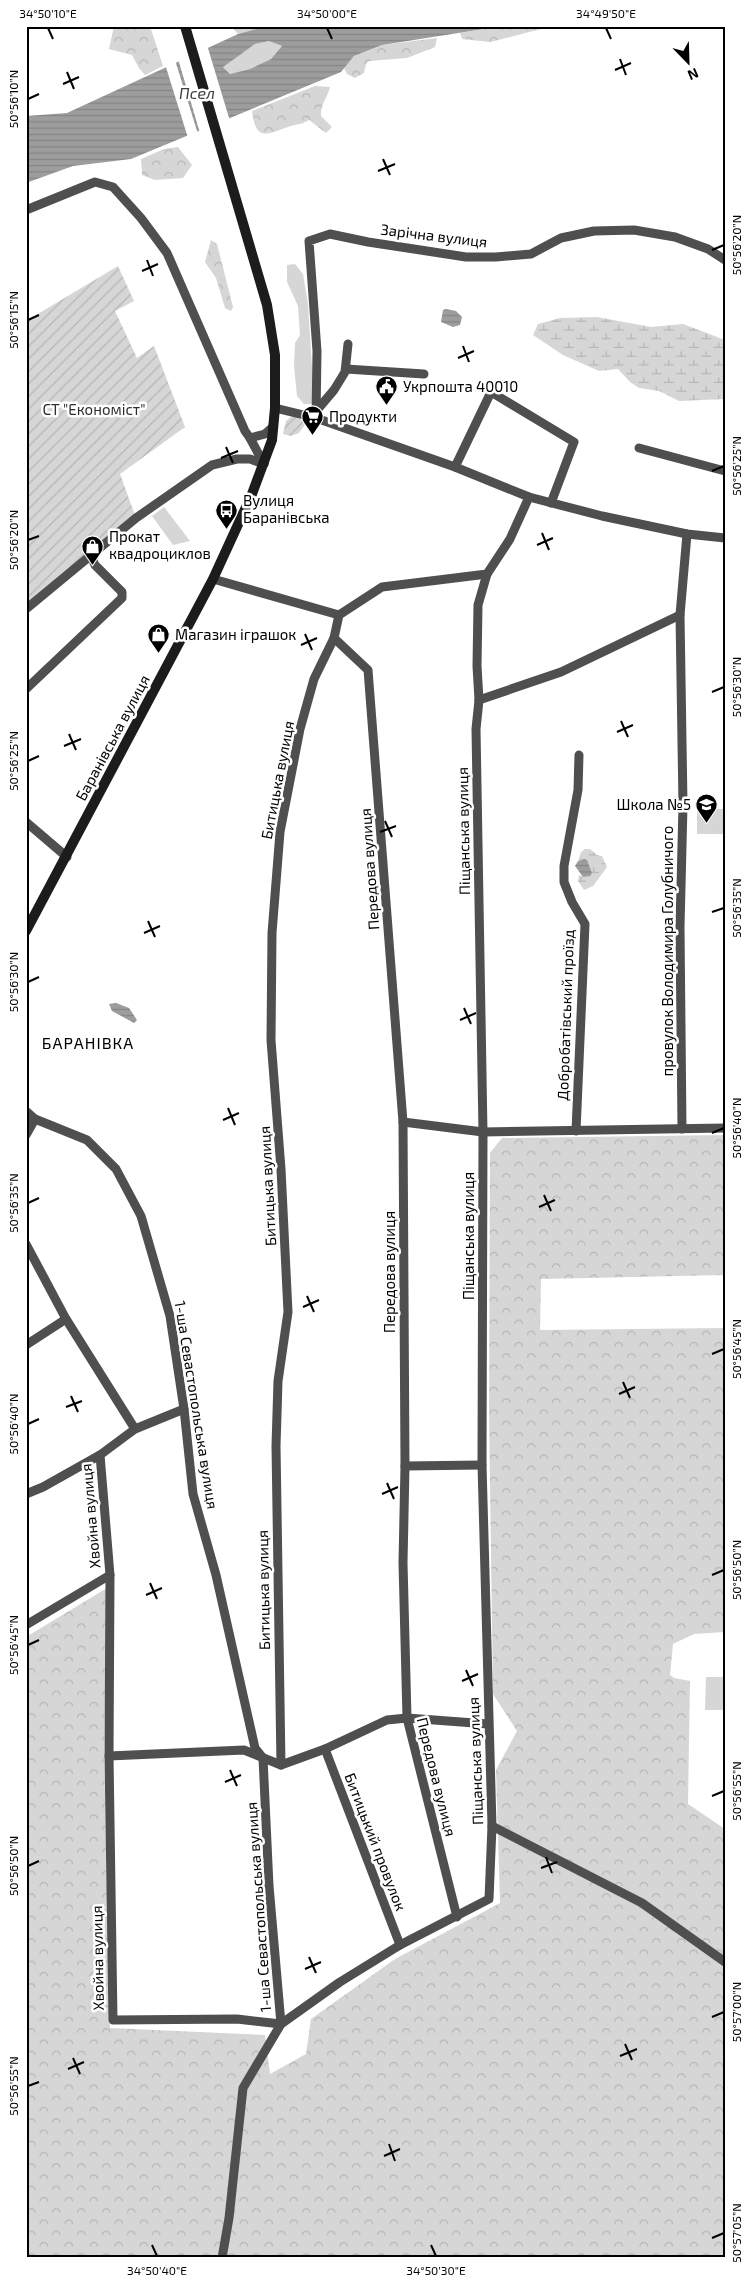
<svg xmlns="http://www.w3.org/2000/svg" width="751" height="2284" font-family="'Exo 2',sans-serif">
  <defs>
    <pattern id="forest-crowns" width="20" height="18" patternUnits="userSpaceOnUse" patternTransform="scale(1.25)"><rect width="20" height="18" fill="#d6d6d6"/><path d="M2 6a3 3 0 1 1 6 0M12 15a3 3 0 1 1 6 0" fill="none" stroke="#b6b6b6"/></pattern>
    <pattern id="wetland-marsh" width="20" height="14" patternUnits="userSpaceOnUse" patternTransform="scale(1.25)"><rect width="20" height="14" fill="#d6d6d6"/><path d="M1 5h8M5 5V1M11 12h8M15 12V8" fill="none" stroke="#b6b6b6"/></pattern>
    <pattern id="garden-furrows" width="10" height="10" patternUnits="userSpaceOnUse" patternTransform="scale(1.25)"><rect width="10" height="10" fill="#d6d6d6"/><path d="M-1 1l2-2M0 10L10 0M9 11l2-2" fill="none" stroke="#b6b6b6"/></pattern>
    <pattern id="water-rules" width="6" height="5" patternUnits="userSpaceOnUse" patternTransform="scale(1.25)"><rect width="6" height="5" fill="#9d9d9d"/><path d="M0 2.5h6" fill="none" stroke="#858585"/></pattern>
  </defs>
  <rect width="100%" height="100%" fill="#fff"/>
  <g fill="#d6d6d6">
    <path d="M269,41L282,46L271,59L250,69L230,74L222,66L255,44Z"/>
    <path d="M295,264L303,274L308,304L314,400L311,404H304L297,396L294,366L295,343L300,335L298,306L287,282V265Z"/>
    <path d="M164,507L190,541L173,545L152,516Z"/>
    <rect x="697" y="809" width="28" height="25"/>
    <path d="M706,1677H724L723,1710H705Z"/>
  </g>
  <g fill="url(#forest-crowns)">
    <path d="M114,26H150L163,66L145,75L139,68L132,55L109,49Z"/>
    <path d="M231,26H267L238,34Z"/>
    <path d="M503,26H553L490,42L462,39L460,33Z"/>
    <path d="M437,38L435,47L407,58L369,61L366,64L364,73L355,78L347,74L344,68L354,56L382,45Z"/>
    <path d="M315,86L330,87C328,97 320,105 321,116L332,127L326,133L309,120C303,124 298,124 291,126C269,133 256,144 252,111Z"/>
    <path d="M178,147L192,165L183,178L155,180L142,175L141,159L164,149Z"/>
    <path d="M211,240L217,244L233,307L231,311L225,308L216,278L205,262Z"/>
    <path d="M725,1135V1275L541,1279L540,1330L725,1328V1632L694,1634L673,1644L670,1675L674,1678L690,1681L688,1804L725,1829V2258H26V1637L107,1588L104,1750L110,2028L265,2035L270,2074L306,2054L311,2019L395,1959L500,1903L496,1770L517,1731L493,1694L489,1412L490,1153L502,1138Z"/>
  </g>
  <g fill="url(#wetland-marsh)">
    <path d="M597,317L651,327L683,324L725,340V399L679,401L659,391L639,388L630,382L618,369L599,371L563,355L533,335L538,324L560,318Z"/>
    <path d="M585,849H590L597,855L602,856L607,867L593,886L584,890L578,881L579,875L583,877L588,876L584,859L578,861L581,852Z"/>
  </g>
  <g fill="url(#garden-furrows)">
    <path d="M118,266L134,301L115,311L137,358L154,346L185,427L120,474L136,518L26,609V321Z"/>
    <path d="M292,416L307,422L299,433L291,436L283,434L286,421Z"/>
  </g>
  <g fill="url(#water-rules)" fill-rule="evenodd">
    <path d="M267,26H503L382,45L354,56L341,72L131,159L73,166L26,183V116L67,113L238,34ZM269,41L282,46L271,59L250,69L230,74L223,67L255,44Z"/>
    <path d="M446,309L456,311L462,317L460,325L453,327L441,322L443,310Z"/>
    <path d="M584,859L587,860L592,873L590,876L583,877L575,866L578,861Z"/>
    <path d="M116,1003L129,1008L137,1020L134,1023L112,1011L109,1004Z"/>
  </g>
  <g fill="#fff">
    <path d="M207,45L230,121L200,133L178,59Z"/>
    <path d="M175,60L198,134L188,138L165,64Z"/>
  </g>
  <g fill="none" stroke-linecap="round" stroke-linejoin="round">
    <g stroke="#4f4f4f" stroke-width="9">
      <path d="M26,210L95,182L113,187L141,218L167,253L245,431L250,438L265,434L273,427"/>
      <path d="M346,369L424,374"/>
      <path d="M275,408L316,418L455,467L529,497L602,516L687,534L725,538"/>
      <path d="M317,410L334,390L345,372L348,344"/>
      <path d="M316,418L317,351L309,241L330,234L368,242L466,257H496L531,254L561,238L594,231L634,230L675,237L708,249L725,260"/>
      <path d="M250,438L264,464"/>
      <path d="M639,448L725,471"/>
      <path d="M455,467L491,392L574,442L551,503"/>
      <path d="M213,579L339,615L382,587L487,574L510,539L529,497"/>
      <path d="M26,609L136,518L212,465L237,459H250L264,464"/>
      <path d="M334,638L368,670L403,1122L405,1466L403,1563L407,1718L457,1917"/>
      <path d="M26,689L122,598V592L95,565L91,556"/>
      <path d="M479,700L561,672L680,615"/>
      <path d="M26,822L67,857"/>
      <path d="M26,1111L35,1119L87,1140L116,1169L141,1216L170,1316L184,1409L193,1494L216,1575L255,1748L263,1758L269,1886L281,2024L243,2088L229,2218L222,2258"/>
      <path d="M403,1122L483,1132L725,1128"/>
      <path d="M682,1129L680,927L683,805L680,615L687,534"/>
      <path d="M576,1131L585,924L572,902L564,882V866L578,790L579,755"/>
      <path d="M26,1135L35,1119"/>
      <path d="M26,1244L66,1319L135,1429"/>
      <path d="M26,1345L66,1319"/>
      <path d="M100,1455L110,1575L109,1756L113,2020L237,2019L281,2024L340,1982L400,1945L489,1899L492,1826L482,1465L483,1132L476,729L479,700L477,666L478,605L487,574"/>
      <path d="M405,1466L482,1465"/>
      <path d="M26,1494L43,1487L100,1455L135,1429L184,1409"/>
      <path d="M26,1625L110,1575"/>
      <path d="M325,1749L400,1945"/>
      <path d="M109,1756L244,1750L281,1765L325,1749L387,1720L407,1718L488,1724"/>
      <path d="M281,1765L276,1446L278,1381L288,1312L281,1169L271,1040L272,933L280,832L300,729L314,679L334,638L339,615"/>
      <path d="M492,1826L642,1903L725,1962"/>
    </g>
    <path stroke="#1c1c1c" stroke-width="10" d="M26,931L213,579L252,494L272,440L275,408V355L267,305L185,26"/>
  </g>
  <path fill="none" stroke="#000" stroke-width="2" d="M48,28L53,39M327,28L332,39M606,28L611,39M620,59L626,75M615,70L631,63M67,72L74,89M63,84L79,77M28,99L39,94M383,159L390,175M378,171L395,164M712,250L724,245M147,260L153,276M142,271L158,264M28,320L39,315M463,346L469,362M458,358L474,351M226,447L233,463M221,458L238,451M712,471L724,466M542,533L549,550M28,540L39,536M537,545L553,538M305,634L312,650M301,645L317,638M712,692L724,687M621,721L628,737M617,732L633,725M69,734L76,750M64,746L81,739M28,761L39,756M385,821L392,837M380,832L396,826M712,912L724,908M148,921L155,937M144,933L160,926M28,982L39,977M464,1008L471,1024M460,1020L476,1013M228,1108L235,1125M223,1120L239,1113M712,1133L724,1128M544,1195L551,1211M28,1203L39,1198M539,1207L555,1200M307,1296L314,1312M303,1307L319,1300M712,1354L724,1349M623,1382L630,1398M619,1394L635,1387M71,1396L78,1412M66,1407L82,1401M28,1424L39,1419M387,1483L394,1499M382,1494L398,1487M712,1575L724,1570M150,1583L157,1599M146,1595L162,1588M28,1645L39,1640M466,1670L473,1686M462,1681L478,1674M230,1770L237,1786M225,1782L241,1775M712,1796L724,1791M546,1857L552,1873M28,1866L39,1861M541,1868L557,1862M309,1957L316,1973M305,1969L321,1962M712,2017L724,2012M625,2044L632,2060M620,2056L637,2049M73,2058L80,2074M68,2069L84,2062M28,2086L39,2082M389,2144L395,2161M384,2156L400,2149M712,2238L724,2233M152,2245L157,2256M431,2245L436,2256"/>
  <defs>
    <symbol id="civic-pin" viewBox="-11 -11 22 30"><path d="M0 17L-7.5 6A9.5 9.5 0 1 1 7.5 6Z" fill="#000" stroke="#fff"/><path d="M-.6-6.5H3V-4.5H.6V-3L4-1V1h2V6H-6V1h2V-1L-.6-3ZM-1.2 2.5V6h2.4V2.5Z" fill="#fff"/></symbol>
    <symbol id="supermarket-pin" viewBox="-11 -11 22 30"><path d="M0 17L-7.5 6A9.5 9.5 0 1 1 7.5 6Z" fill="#000" stroke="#fff"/><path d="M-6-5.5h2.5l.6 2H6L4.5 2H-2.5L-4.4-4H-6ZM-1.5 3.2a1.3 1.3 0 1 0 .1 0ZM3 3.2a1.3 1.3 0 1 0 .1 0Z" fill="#fff"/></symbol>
    <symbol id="bus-pin" viewBox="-11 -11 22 30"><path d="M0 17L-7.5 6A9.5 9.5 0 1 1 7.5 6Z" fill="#000" stroke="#fff"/><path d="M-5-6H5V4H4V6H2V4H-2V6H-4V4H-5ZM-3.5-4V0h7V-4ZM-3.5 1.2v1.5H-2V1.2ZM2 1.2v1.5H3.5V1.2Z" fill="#fff"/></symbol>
    <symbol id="shop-pin" viewBox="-11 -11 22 30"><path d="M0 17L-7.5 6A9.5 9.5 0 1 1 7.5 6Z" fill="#000" stroke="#fff"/><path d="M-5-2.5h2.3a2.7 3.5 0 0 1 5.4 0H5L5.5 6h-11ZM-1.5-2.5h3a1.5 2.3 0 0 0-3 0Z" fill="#fff"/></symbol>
    <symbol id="school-pin" viewBox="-11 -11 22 30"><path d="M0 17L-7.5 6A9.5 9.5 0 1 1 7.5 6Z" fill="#000" stroke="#fff"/><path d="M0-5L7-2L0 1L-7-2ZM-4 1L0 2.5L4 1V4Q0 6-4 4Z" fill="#fff"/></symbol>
  </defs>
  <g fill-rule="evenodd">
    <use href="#civic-pin" x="374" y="374" width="25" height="34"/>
    <use href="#supermarket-pin" x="300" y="404" width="25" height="34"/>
    <use href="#bus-pin" x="214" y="498" width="25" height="34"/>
    <use href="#shop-pin" x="80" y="534" width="25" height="34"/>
    <use href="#shop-pin" x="146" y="622" width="25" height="34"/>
    <use href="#school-pin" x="694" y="792" width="25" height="34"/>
  </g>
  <g text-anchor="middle" stroke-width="5" stroke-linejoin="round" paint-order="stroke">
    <g font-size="15" fill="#000" stroke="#fff">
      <text transform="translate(434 236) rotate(7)" y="5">Зарічна вулиця</text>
      <text transform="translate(113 738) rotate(-62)" y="5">Баранівська вулиця</text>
      <text transform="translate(278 780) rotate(-79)" y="5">Битицька вулиця</text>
      <text transform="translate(464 831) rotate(-91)" y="5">Піщанська вулиця</text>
      <text transform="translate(370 869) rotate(-94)" y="5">Передова вулиця</text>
      <text transform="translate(668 951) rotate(-90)" y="5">провулок Володимира Голубничого</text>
      <text transform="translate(566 1015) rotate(-88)" y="5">Добробатівський проїзд</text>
      <text transform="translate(268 1186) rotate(-93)" y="5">Битицька вулиця</text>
      <text transform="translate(469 1236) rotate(-90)" y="5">Піщанська вулиця</text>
      <text transform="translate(390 1272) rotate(-90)" y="5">Передова вулиця</text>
      <text transform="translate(196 1405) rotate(81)" y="5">1-ша Севастопольська вулиця</text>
      <text transform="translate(91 1516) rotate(-95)" y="5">Хвойна вулиця</text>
      <text transform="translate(264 1590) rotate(-91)" y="5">Битицька вулиця</text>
      <text transform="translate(476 1761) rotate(-92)" y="5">Піщанська вулиця</text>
      <text transform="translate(436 1777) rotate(76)" y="5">Передова вулиця</text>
      <text transform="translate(375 1842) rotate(69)" y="5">Битицький провулок</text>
      <text transform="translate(259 1907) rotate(-94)" y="5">1-ша Севастопольська вулиця</text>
      <text transform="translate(98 1958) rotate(-91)" y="5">Хвойна вулиця</text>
    </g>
    <g font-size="15" fill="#000" stroke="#fff" text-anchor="start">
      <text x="403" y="392">Укрпошта 40010</text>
      <text x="329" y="422">Продукти</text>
      <text x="243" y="506">Вулиця<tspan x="243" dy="17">Баранівська</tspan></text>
      <text x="109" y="542">Прокат<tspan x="109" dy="17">квадроциклов</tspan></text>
      <text x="175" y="640">Магазин іграшок</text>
      <text x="691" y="810" text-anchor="end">Школа №5</text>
    </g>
    <g font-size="15" fill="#2d2d2d" stroke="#fff">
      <text x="94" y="415">СТ "Економіст"</text>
    </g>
    <g font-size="16" font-style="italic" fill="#3e3e3e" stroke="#fff">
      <text x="197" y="99">Псел</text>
    </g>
    <g font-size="16" letter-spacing="1" fill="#000" stroke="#fff">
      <text x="88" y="1049">БАРАНІВКА</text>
    </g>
  </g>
  <rect width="751" height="2284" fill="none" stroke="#ffffff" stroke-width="55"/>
  <g transform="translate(688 62) rotate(157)" stroke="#ffffff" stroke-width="4" paint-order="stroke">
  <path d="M0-4L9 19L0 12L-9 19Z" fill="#000000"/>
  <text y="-8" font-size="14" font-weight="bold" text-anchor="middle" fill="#000000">N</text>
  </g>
  <rect x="28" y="28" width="696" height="2228" fill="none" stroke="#000" stroke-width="2"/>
  <g font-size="12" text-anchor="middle" fill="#000">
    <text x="48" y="18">34°50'10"E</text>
    <text x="327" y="18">34°50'00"E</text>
    <text x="606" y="18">34°49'50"E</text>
    <text transform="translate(14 99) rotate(-90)" y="4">50°56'10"N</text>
    <text transform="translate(737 245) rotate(-90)" y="4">50°56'20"N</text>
    <text transform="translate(14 320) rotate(-90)" y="4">50°56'15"N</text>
    <text transform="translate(737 466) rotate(-90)" y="4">50°56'25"N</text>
    <text transform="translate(14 540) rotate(-90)" y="4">50°56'20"N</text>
    <text transform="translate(737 687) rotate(-90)" y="4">50°56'30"N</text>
    <text transform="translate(14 761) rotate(-90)" y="4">50°56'25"N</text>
    <text transform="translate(737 908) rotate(-90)" y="4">50°56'35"N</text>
    <text transform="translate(14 982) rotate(-90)" y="4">50°56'30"N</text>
    <text transform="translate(737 1128) rotate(-90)" y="4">50°56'40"N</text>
    <text transform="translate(14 1203) rotate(-90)" y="4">50°56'35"N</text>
    <text transform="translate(737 1349) rotate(-90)" y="4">50°56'45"N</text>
    <text transform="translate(14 1424) rotate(-90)" y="4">50°56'40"N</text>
    <text transform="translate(737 1570) rotate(-90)" y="4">50°56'50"N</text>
    <text transform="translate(14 1645) rotate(-90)" y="4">50°56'45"N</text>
    <text transform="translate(737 1791) rotate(-90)" y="4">50°56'55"N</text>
    <text transform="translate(14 1866) rotate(-90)" y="4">50°56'50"N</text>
    <text transform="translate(737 2012) rotate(-90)" y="4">50°57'00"N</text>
    <text transform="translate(14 2086) rotate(-90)" y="4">50°56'55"N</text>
    <text transform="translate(737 2233) rotate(-90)" y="4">50°57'05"N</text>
    <text x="157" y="2275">34°50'40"E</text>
    <text x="436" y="2275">34°50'30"E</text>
  </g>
</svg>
